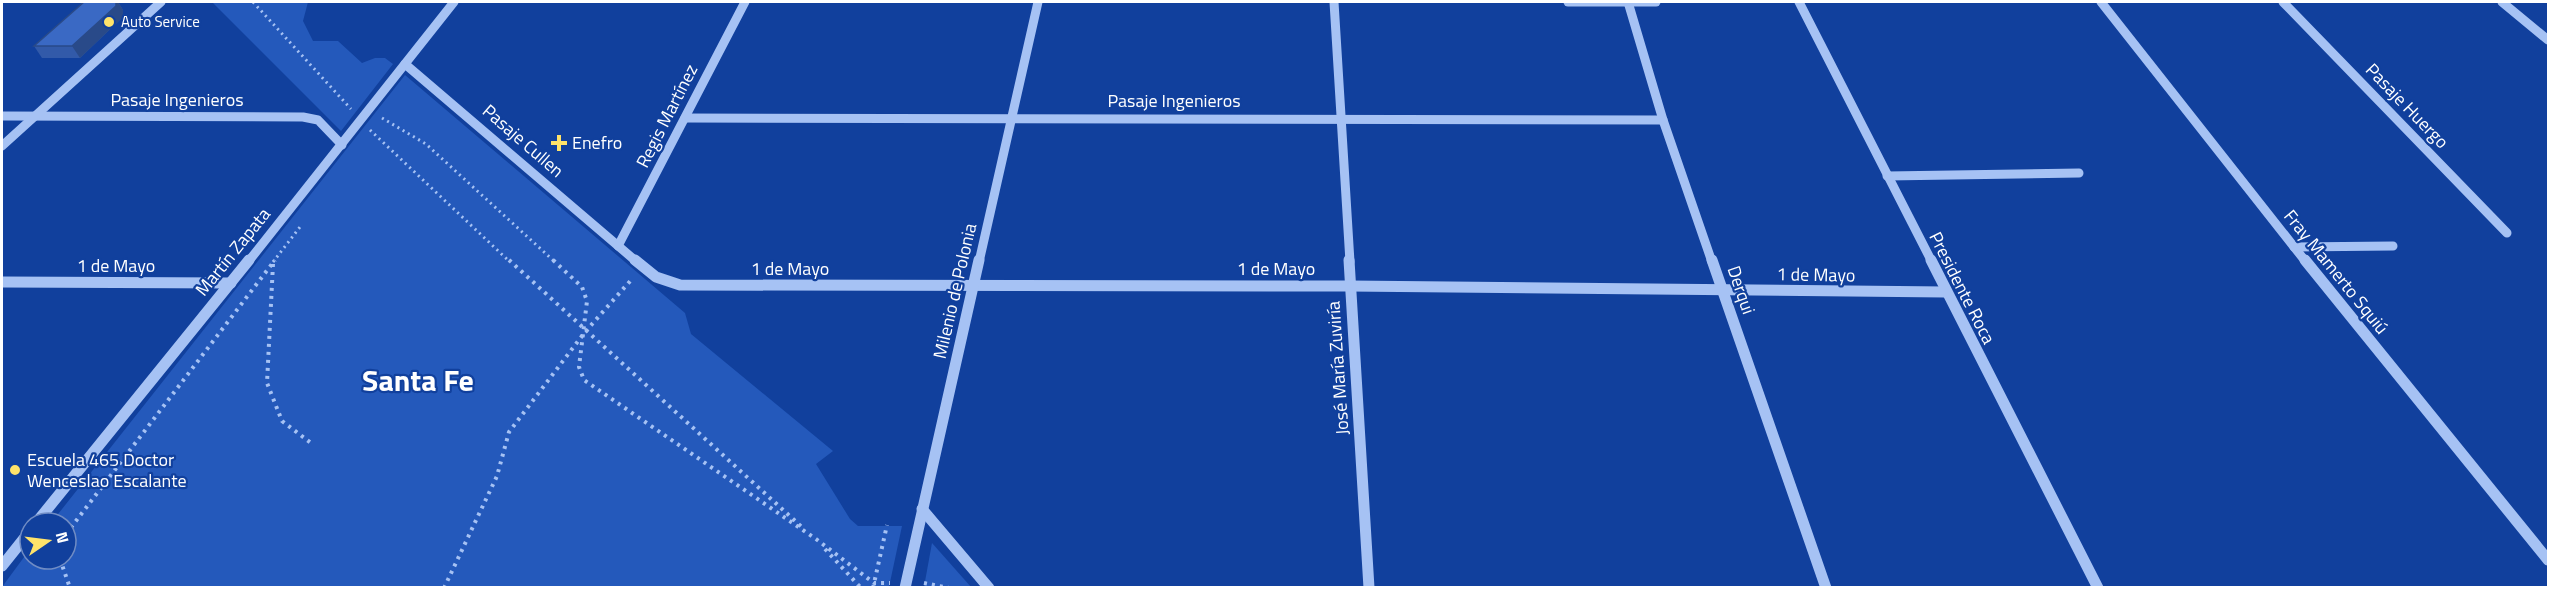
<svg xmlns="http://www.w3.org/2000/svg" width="2550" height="589" font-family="'Titillium Web',sans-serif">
  <rect width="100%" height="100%" fill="#11409d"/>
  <g fill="#2459bb">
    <path d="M212,2H308L303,21L313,41H338L362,63L375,58H385L393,64L341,131Z"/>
    <path d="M405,75L685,313L691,334L833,451L816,464L850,519L858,526H902L889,587H2L30,549V559H66V523H51Z"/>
    <path d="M932,543L971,587H924Z"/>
  </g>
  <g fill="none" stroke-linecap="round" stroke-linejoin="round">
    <g stroke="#a6c2f4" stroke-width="3" stroke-dasharray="2 4" stroke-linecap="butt">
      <path d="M253,2L351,109"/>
      <path d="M382,118L426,144L555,262"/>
      <path d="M370,130L510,262"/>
      <path d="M273,262L300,227"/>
    </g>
    <g stroke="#a6c2f4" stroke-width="4" stroke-dasharray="3 5" stroke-linecap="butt">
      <path d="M509,260L804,529"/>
      <path d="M553,260L582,287L587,301L579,367L584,380L816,539L874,583H890"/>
      <path d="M273,264L267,383L282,421L311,443"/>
      <path d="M66,534L275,260"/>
      <path d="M825,549L861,588"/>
      <path d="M60,559L70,588"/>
      <path d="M924,583L949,588"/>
      <path d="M444,588L497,476L509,432L585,332L632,279"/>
      <path d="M873,588L887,525"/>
    </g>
    <g stroke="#a6c2f4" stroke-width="9">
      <path d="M1334,2L1350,262"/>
      <path d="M1568,2H1656"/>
      <path d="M1628,2L1663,120L1712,262"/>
      <path d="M1799,2L1932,262"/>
      <path d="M2101,2L2306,262"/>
      <path d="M2283,2L2507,233"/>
      <path d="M2502,2L2548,40"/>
      <path d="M405,64L637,262"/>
      <path d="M2,116L303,117L318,120L342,145"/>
      <path d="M685,118L1663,120"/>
      <path d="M2,146L161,2"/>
      <path d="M1887,176L2079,173"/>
      <path d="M618,246L745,2"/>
      <path d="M2294,247L2393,246"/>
      <path d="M248,262L454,2"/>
      <path d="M979,262L1038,2"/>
    </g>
    <g stroke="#a6c2f4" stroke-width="11">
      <path d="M635,260L656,277L680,285L1349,286L1945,292"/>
      <path d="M1349,260L1369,588"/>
      <path d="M1712,260L1826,588"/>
      <path d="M1931,260L2098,588"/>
      <path d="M2305,260L2548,560"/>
      <path d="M2,282L231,283"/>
      <path d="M922,509L989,588"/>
      <path d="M36,523L249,260"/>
      <path d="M2,566L30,531"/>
      <path d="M905,588L979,260"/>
    </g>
  </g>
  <path fill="#325aa9" d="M84,2H118L123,10V17L80,58H42L34,46Z"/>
  <path fill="#294a89" d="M116,2H118L123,10V17L80,58L72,46Z"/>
  <path fill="#3a69c4" stroke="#294a89" stroke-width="1.5" d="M84,2H116V6L72,46H34Z"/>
  <g fill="#ffe36a" stroke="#11409d" stroke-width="2">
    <circle cx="109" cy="22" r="6"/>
    <path d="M556 134h6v6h6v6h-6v6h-6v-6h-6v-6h6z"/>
    <circle cx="15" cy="470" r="6"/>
  </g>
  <g text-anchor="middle" stroke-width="4.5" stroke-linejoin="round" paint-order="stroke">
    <g font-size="15" fill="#fff" stroke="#11409d" text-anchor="start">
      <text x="121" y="27">Auto Service</text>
    </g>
    <g font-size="18" fill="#fff" stroke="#11409d">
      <text x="177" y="106">Pasaje Ingenieros</text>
      <text x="1174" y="107">Pasaje Ingenieros</text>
      <text transform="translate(2407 106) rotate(46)" y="6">Pasaje Huergo</text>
      <text transform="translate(667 116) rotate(-63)" y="6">Regis Martínez</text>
      <text transform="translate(523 141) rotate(41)" y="6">Pasaje Cullen</text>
      <text transform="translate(233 252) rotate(-51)" y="6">Martín Zapata</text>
      <text x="116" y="272">1 de Mayo</text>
      <text x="790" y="275">1 de Mayo</text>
      <text x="1276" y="275">1 de Mayo</text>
      <text transform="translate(2336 272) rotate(51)" y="6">Fray Mamerto Squiú</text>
      <text transform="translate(1816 275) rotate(1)" y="6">1 de Mayo</text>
      <text transform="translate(1962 288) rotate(63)" y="6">Presidente Roca</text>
      <text transform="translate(1741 290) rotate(71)" y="6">Derqui</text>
      <text transform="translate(955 291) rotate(-77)" y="6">Milenio de Polonia</text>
      <text transform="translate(1338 368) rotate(-94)" y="6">José María Zuviría</text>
    </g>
    <g font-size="18" fill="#fff" stroke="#11409d" text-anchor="start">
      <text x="572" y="149">Enefro</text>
      <text x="27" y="466">Escuela 465 Doctor<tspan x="27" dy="21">Wenceslao Escalante</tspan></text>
    </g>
    <g font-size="30" font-weight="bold" fill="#fff" stroke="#11409d">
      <text x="418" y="391">Santa Fe</text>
    </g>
  </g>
  <rect width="2550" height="589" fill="none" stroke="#ffffff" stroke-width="6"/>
  <g transform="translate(48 541) rotate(76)"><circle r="28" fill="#11409d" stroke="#708cc4" stroke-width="1.5"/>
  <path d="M0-4.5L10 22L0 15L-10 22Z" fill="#ffe36a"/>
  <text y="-9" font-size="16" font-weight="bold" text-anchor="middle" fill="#ffffff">N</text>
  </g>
</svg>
